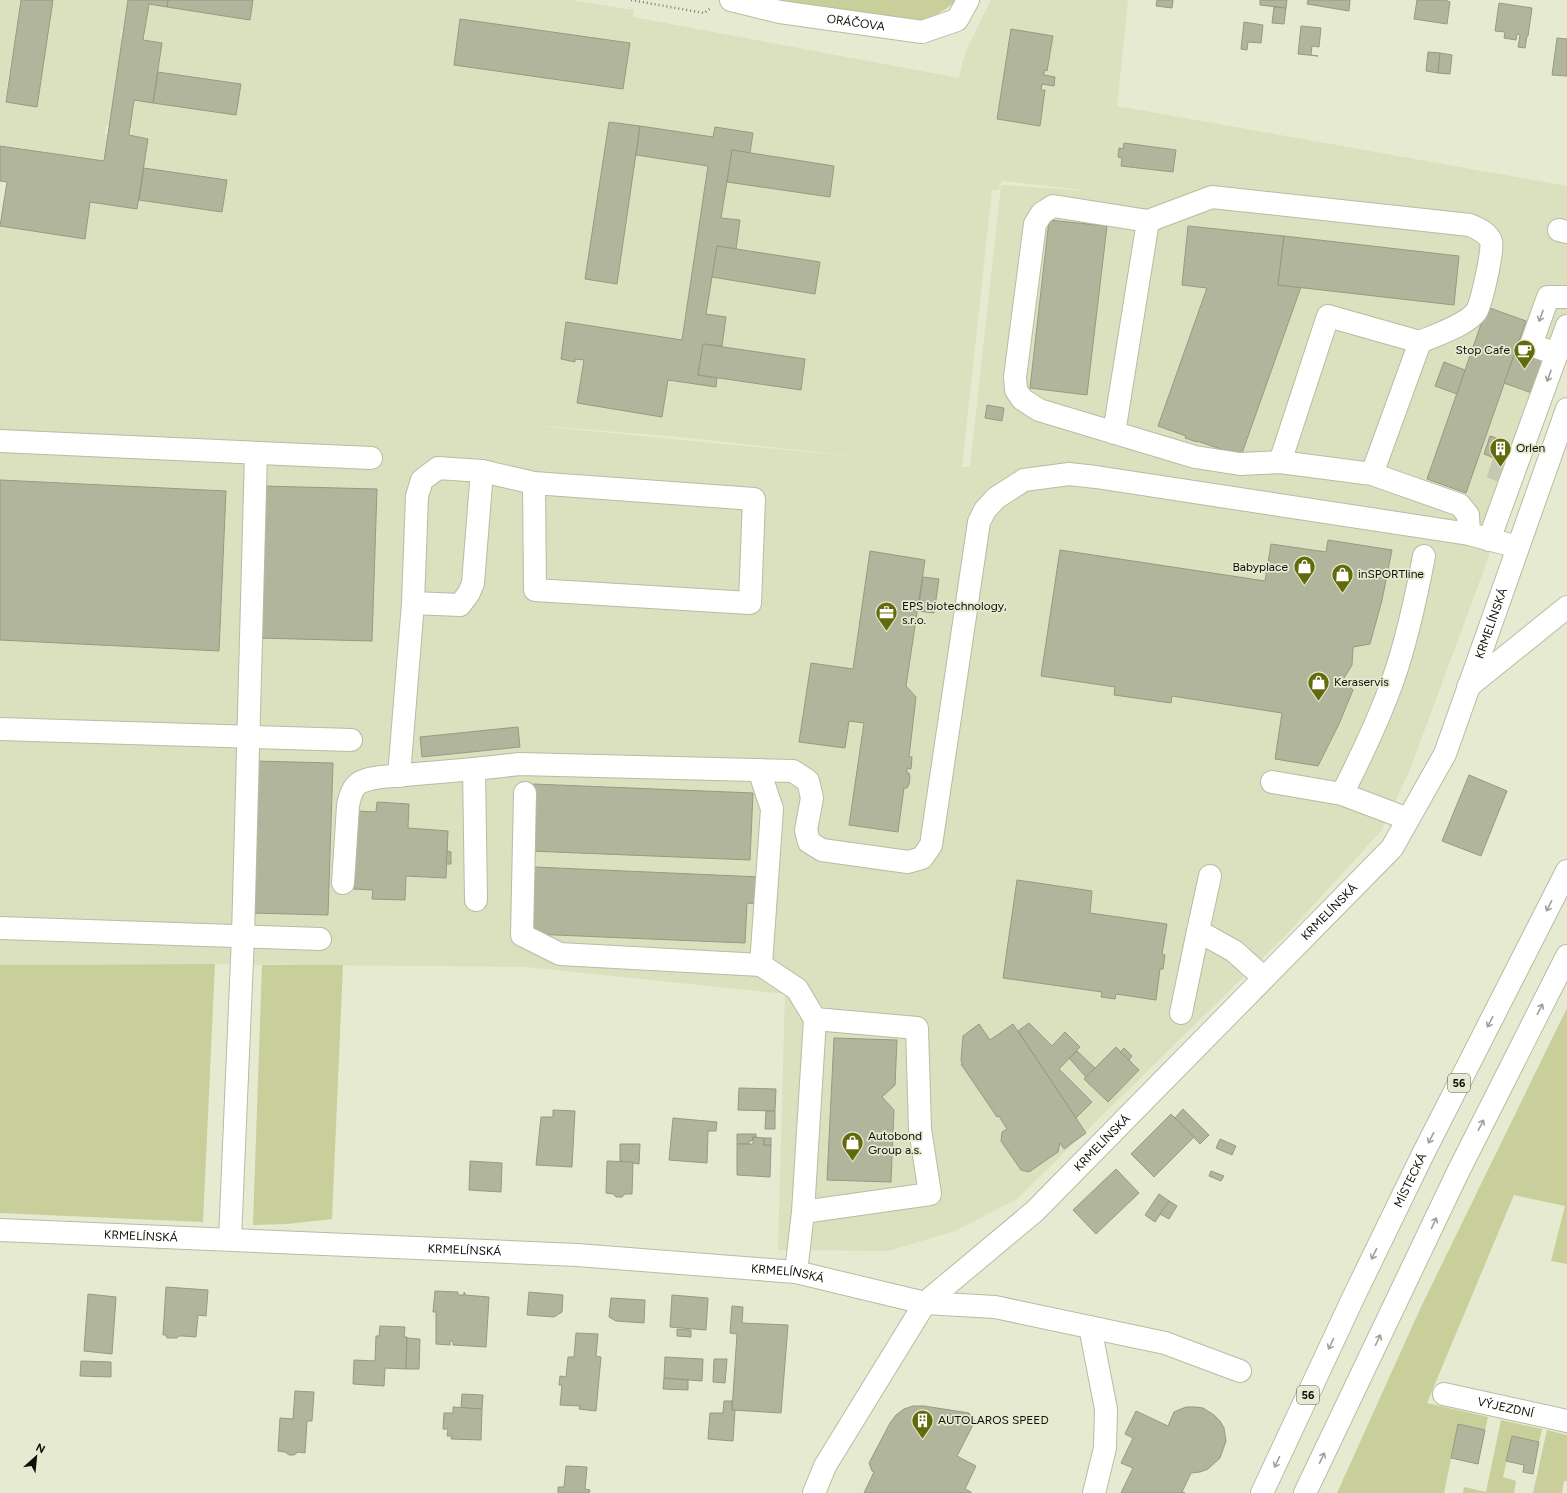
<svg xmlns="http://www.w3.org/2000/svg" width="1567" height="1493" font-family="Figtree,sans-serif">
  <rect width="100%" height="100%" fill="#e6ead0"/>
  <g fill="#dbe0be" fill-rule="evenodd">
    <path d="M0,0H20L5,102L37,106L53,0H128L123,29H121L120,38H122L109,126L106,125L105,134L107,135L104,161L0,145Z"/>
    <path d="M253,0H570L634,10L633,17L959,78L962,63L968,47L991,0H1128L1117,106L1567,186V346L1409,772L1381,831L1287,934L1017,1199L955,1231L888,1251L778,1250L785,994L526,967L215,964L0,965V226L84,239L89,201L138,199L221,211L226,179L143,167L147,139L131,136L132,128H129L133,100L236,115L240,83L157,71L162,43L145,40L146,32H144L148,3ZM1002,181L1092,191L1001,185L970,467H962L992,190H999L1000,185ZM508,423L678,437L880,459Z"/>
  </g>
  <g fill="#c8cf9a">
    <path d="M773,0H957C941,14 929,19 908,23Z"/>
    <path d="M215,964L203,1222L0,1213V965Z"/>
    <path d="M262,965H343L332,1219L287,1224L253,1225Z"/>
    <path d="M1567,1008V1264L1551,1261L1565,1206L1514,1195L1427,1403L1488,1417L1485,1430L1458,1424L1444,1493H1337L1421,1307Z"/>
    <path d="M1501,1420L1542,1429L1539,1442L1512,1436L1503,1477L1516,1481L1514,1493H1463L1464,1487L1486,1492Z"/>
    <path d="M1547,1430L1567,1435V1481H1564L1562,1493H1533Z"/>
  </g>
  <g fill="#b1b59c" stroke="#979a82">
    <path d="M21,0H53L37,107L6,102Z"/>
    <path d="M128,0H168L167,7L149,4L143,40L162,43L153,103L134,100L129,135L148,139L137,209L90,202L85,239L0,226L7,182L0,181V146L104,161Z"/>
    <path d="M168,0H253L250,20L167,7Z"/>
    <path d="M1157,0H1173L1172,8L1156,6Z"/>
    <path d="M1260,0H1287L1286,8L1260,5Z"/>
    <path d="M1308,0H1350L1349,11L1307,4Z"/>
    <path d="M1417,0H1445L1450,2L1447,24L1414,19Z"/>
    <path d="M1499,3L1532,8L1528,36H1527L1525,48L1518,47L1520,35L1517,34L1516,40L1504,38L1505,32L1495,31Z"/>
    <path d="M1274,7L1286,8L1284,24L1272,23Z"/>
    <path d="M460,19L630,43L623,89L454,65Z"/>
    <path d="M1244,22L1263,25L1261,43L1248,42L1247,50L1241,49Z"/>
    <path d="M1301,26L1321,28L1319,47L1312,46L1311,55L1318,56L1298,54Z"/>
    <path d="M1011,29L1053,36L1047,71L1044,70V75L1055,77L1054,86L1042,84L1041,90H1045L1040,126L997,119Z"/>
    <path d="M1557,38L1567,39V76L1552,75Z"/>
    <path d="M1428,52L1440,53L1438,73L1426,71Z"/>
    <path d="M1440,53L1452,55L1450,74L1438,73Z"/>
    <path d="M158,72L241,84L236,115L153,103Z"/>
    <path d="M609,122L640,126L617,284L585,279Z"/>
    <path d="M640,126L713,137L715,127L753,133L750,153L732,150L721,218L740,220L736,249L717,246L712,277L706,314L726,317L722,346L703,344L698,375L717,378L716,387L668,380L662,417L577,403L584,360L575,359V362L561,359L566,322L682,340L708,166L636,155Z"/>
    <path d="M1124,143L1176,150L1173,172L1121,166L1122,158L1118,157L1119,148L1123,149Z"/>
    <path d="M732,150L834,166L830,197L727,182Z"/>
    <path d="M144,168L227,180L222,212L139,200Z"/>
    <path d="M1049,220L1107,226L1087,395L1030,388Z"/>
    <path d="M1188,226L1284,236L1278,285L1301,287L1241,456L1197,441V442L1185,438L1186,436L1158,426L1207,288L1182,285Z"/>
    <path d="M1284,236L1459,256L1454,305L1278,285Z"/>
    <path d="M717,246L820,262L815,294L712,277Z"/>
    <path d="M1487,307L1526,321L1466,493L1427,479Z"/>
    <path d="M703,344L805,359L801,390L698,375Z"/>
    <path d="M1517,347L1545,357L1532,393L1504,383Z"/>
    <path d="M1444,362L1465,370L1457,394L1435,386Z"/>
    <path d="M987,405L1004,408L1002,421L985,418Z"/>
    <path d="M1490,436L1502,440L1501,443L1516,449L1504,483L1488,477L1494,458L1484,454Z"/>
    <path d="M0,480L226,491L219,651L0,640Z"/>
    <path d="M262,486L377,489L372,641L258,638Z"/>
    <path d="M1328,540L1392,550L1382,600L1370,644L1353,647L1352,665L1343,680L1353,690L1339,724L1318,766L1275,759L1282,713L1172,696L1171,703L1114,695L1115,687L1041,676L1060,550L1265,581L1271,544L1326,552Z"/>
    <path d="M870,551L925,560L906,686L916,697L909,757H912L911,769L907,768V773H909L910,778L909,784L907,788H904L898,832L849,825L864,723L849,721L845,748L799,742L811,663L853,669Z"/>
    <path d="M923,577L939,579L934,613L918,611Z"/>
    <path d="M518,727L520,747L422,757L420,737Z"/>
    <path d="M255,761L333,763L328,915L251,913Z"/>
    <path d="M1469,775L1507,791L1481,856L1442,841Z"/>
    <path d="M533,784L753,793L750,860L530,851Z"/>
    <path d="M377,802L409,804L408,828L448,831L446,878L406,876L405,900L372,899L373,890L354,889L357,811L376,812Z"/>
    <path d="M447,851L451,852V864H446Z"/>
    <path d="M534,867L761,877L760,904L747,903L745,943L532,934Z"/>
    <path d="M1017,880L1092,891L1090,913L1167,924L1162,954L1165,955L1163,969H1160L1156,1000L1116,994L1115,999L1101,997L1102,992L1003,978Z"/>
    <path d="M1029,1023L1052,1046L1065,1032L1080,1047L1059,1069L1092,1102L1076,1118L1018,1031Z"/>
    <path d="M979,1024L990,1040L1013,1024L1086,1133L1064,1149L1060,1143L1058,1152L1029,1172L1021,1170L1001,1141L1002,1132L1007,1129L999,1116L997,1117L961,1064H963L961,1061L963,1036Z"/>
    <path d="M834,1038L897,1040L895,1085L882,1097L894,1110L891,1182L827,1180Z"/>
    <path d="M1116,1047L1139,1070L1108,1102L1084,1079Z"/>
    <path d="M1124,1048L1132,1056L1129,1060L1120,1052Z"/>
    <path d="M1077,1051L1095,1068L1086,1077L1069,1058Z"/>
    <path d="M739,1088L776,1089L775,1111L738,1110Z"/>
    <path d="M1183,1109L1209,1135L1200,1144L1175,1118Z"/>
    <path d="M553,1110L575,1111L572,1167L536,1165L541,1117H553Z"/>
    <path d="M766,1111H775V1129H765Z"/>
    <path d="M1171,1114L1194,1137L1154,1177L1131,1154Z"/>
    <path d="M673,1118L717,1122L716,1131H708L707,1163L669,1160Z"/>
    <path d="M737,1134H756V1137H753L752,1141H749V1144H737Z"/>
    <path d="M753,1137L764,1138V1145H771L770,1177L737,1175V1144H753Z"/>
    <rect x="764" y="1138" width="7" height="7"/>
    <path d="M1220,1139L1236,1146L1232,1155L1216,1148Z"/>
    <path d="M620,1144H640L639,1164L620,1161Z"/>
    <path d="M470,1161L502,1163L501,1192L469,1190Z"/>
    <path d="M607,1161L633,1162L632,1194H625L622,1197H616L613,1194L606,1193Z"/>
    <path d="M1116,1169L1139,1193L1096,1234L1073,1210Z"/>
    <path d="M1211,1171L1224,1176L1221,1181L1209,1176Z"/>
    <path d="M1159,1194L1169,1201L1155,1222L1145,1215Z"/>
    <path d="M1169,1201L1177,1206L1169,1219L1160,1214Z"/>
    <path d="M166,1287L208,1290L206,1316L198,1315L196,1337L183,1336H179L177,1338H167L166,1335H163Z"/>
    <path d="M435,1291L458,1292V1295H464V1292L465,1293V1295L489,1297L486,1347L453,1345V1341H450V1345L436,1344V1312H433Z"/>
    <path d="M529,1292L563,1295L562,1312L554,1317L527,1315Z"/>
    <path d="M88,1294L116,1297L112,1354L84,1351Z"/>
    <path d="M672,1295L708,1298L706,1330L670,1327Z"/>
    <path d="M611,1298L645,1300L644,1323L616,1321L609,1317Z"/>
    <path d="M732,1306L743,1307L742,1323L788,1325L781,1413L732,1410L737,1334L730,1333Z"/>
    <path d="M380,1326L405,1327L404,1337H407L406,1369L385,1368L384,1386L353,1384L354,1360L375,1361L376,1336H379Z"/>
    <path d="M677,1329L691,1330V1337L677,1336Z"/>
    <path d="M576,1333L598,1334L596,1356L601,1357L596,1411L579,1409L580,1406L560,1405L562,1385H559L560,1376L566,1377L568,1357H574Z"/>
    <path d="M407,1338L420,1339L419,1369H406Z"/>
    <path d="M665,1357L703,1359L702,1381L664,1378Z"/>
    <path d="M714,1359H727L725,1383L713,1382Z"/>
    <path d="M81,1361L111,1362V1377L80,1376Z"/>
    <path d="M664,1378L688,1380V1390L663,1389Z"/>
    <path d="M295,1391L314,1392L312,1421H307L305,1453L298,1452L294,1455H289L285,1452L278,1451L280,1418L293,1419Z"/>
    <path d="M462,1394L483,1395L482,1409L461,1408Z"/>
    <path d="M724,1401H732V1410H735L733,1441L708,1439L710,1413H723Z"/>
    <path d="M913,1406H924L969,1413L975,1421L957,1456L976,1466L965,1489L971,1492V1493H864L874,1472L872,1471L869,1463L890,1423L896,1415L904,1409Z"/>
    <path d="M453,1407L482,1409L481,1440L451,1439L452,1436H447L448,1429H443L444,1413H453Z"/>
    <path d="M1186,1407H1195L1203,1408L1214,1415L1220,1421L1224,1428L1226,1441L1220,1458L1208,1469L1200,1472L1191,1473L1182,1492L1185,1493H1121L1133,1468L1121,1463L1133,1438L1125,1434L1136,1411L1168,1426L1174,1412Z"/>
    <path d="M1458,1424L1485,1430L1478,1464L1451,1458Z"/>
    <path d="M1512,1436L1539,1442L1533,1474L1523,1472L1524,1465L1506,1461Z"/>
    <path d="M566,1466L587,1467L585,1489L590,1490L589,1493H558V1487H564Z"/>
  </g>
  <g fill="none" stroke-linecap="round" stroke-linejoin="round">
    <path stroke="#c6c9b2" stroke-width="22" stroke-dasharray="22 11" stroke-linecap="butt" d="M1497,481L1509,447"/>
    <defs>
      <g id="minor">
        <path id="s1" d="M731,0L780,12L922,32L957,20L968,0"/>
        <path d="M1148,221L1212,197L1470,225C1478,229 1487,232 1491,241C1494,249 1481,305 1476,312C1465,326 1435,335 1420,342"/>
        <path d="M1559,230L1567,232"/>
        <path d="M1557,354L1531,345L1548,297H1567"/>
        <path d="M1114,433L1148,221L1053,206L1042,213L1035,224L1015,377L1016,390L1022,399L1039,410L1195,457L1240,464L1280,462L1372,474L1460,505L1468,515L1469,534"/>
        <path d="M0,441L371,458"/>
        <path d="M1280,462L1328,316L1420,342L1372,474"/>
        <path d="M1489,540L1567,326"/>
        <path d="M413,603L460,605L469,593L473,583L482,471"/>
        <path d="M1468,687L1567,607"/>
        <path d="M0,729L351,740"/>
        <path d="M759,770L772,809L761,965L797,989L815,1019"/>
        <path d="M399,776L413,603L417,496L422,480L438,468L482,471L534,483L754,499L750,603L535,590L534,483"/>
        <path d="M1272,782L1342,794L1408,819"/>
        <path d="M525,793L522,935L560,954L761,965"/>
        <path d="M1342,794C1361,757 1379,719 1393,680C1407,640 1416,598 1424,556"/>
        <path d="M1210,876L1198,931L1234,951L1264,978"/>
        <path d="M343,883L348,806C352,783 359,780 381,777L474,769"/>
        <path d="M476,900L474,769L520,764L793,771L808,781L812,798L806,830L809,842L822,850L908,862L922,858L931,845L979,522L985,510L996,498L1024,480L1069,474L1096,477L1469,534L1518,547"/>
        <path d="M0,928L320,939"/>
        <path d="M1181,1013L1198,931"/>
        <path id="s2" d="M0,1230L577,1255L796,1272L925,1303L825,1466L814,1493"/>
        <path d="M230,1239L243,936L256,453"/>
        <path d="M796,1272L803,1212L815,1019L917,1028L920,1129L930,1194L803,1212"/>
        <path id="s3" d="M925,1303L1035,1211L1392,848L1445,754L1567,409"/>
        <path d="M925,1303L995,1307L1165,1343L1240,1371"/>
        <path d="M1090,1327L1106,1409L1105,1448L1094,1493"/>
        <path id="s4" d="M1444,1394L1567,1421"/>
      </g>
      <g id="highway">
        <path id="s5" d="M1262,1493L1354,1296L1423,1154L1567,871"/>
        <path d="M1305,1493L1458,1172L1567,956"/>
      </g>
    </defs>
    <use href="#minor" stroke="#b8bca3" stroke-width="24"/>
    <use href="#highway" stroke="#b8bca3" stroke-width="24"/>
    <path stroke="#7d7f6e" stroke-width="2.5" stroke-dasharray="1 3" stroke-linecap="butt" d="M631,0L704,13L711,8"/>
    <use href="#minor" stroke="#fff" stroke-width="22"/>
    <use href="#highway" stroke="#fff" stroke-width="22"/>
  </g>
  <defs><path id="oneway-shaft" d="M-6 0H5M1.5-3L5.5 0L1.5 3" fill="none" stroke-width="1.6" stroke-linecap="round" stroke-linejoin="round"/></defs>
  <g stroke="#9f9f9c">
    <use href="#oneway-shaft" transform="translate(1541 316) rotate(110)"/>
    <use href="#oneway-shaft" transform="translate(1549 376) rotate(110)"/>
    <use href="#oneway-shaft" transform="translate(1549 906) rotate(117)"/>
    <use href="#oneway-shaft" transform="translate(1540 1009) rotate(-63)"/>
    <use href="#oneway-shaft" transform="translate(1490 1022) rotate(117)"/>
    <use href="#oneway-shaft" transform="translate(1481 1125) rotate(-63)"/>
    <use href="#oneway-shaft" transform="translate(1431 1138) rotate(117)"/>
    <use href="#oneway-shaft" transform="translate(1434 1223) rotate(-65)"/>
    <use href="#oneway-shaft" transform="translate(1374 1254) rotate(116)"/>
    <use href="#oneway-shaft" transform="translate(1378 1340) rotate(-65)"/>
    <use href="#oneway-shaft" transform="translate(1331 1344) rotate(115)"/>
    <use href="#oneway-shaft" transform="translate(1322 1458) rotate(-65)"/>
    <use href="#oneway-shaft" transform="translate(1277 1462) rotate(115)"/>
  </g>
  <defs>
    <symbol id="cafe-pin" viewBox="-11 -11 22 30"><path d="M0 17L-7.5 6A9.5 9.5 0 1 1 7.5 6Z" fill="#636a0c" stroke="#e6ead0"/><path d="M-5.5-4.5H6V0H3Q3 3.5 0 3.5H-2.5Q-5.5 3.5-5.5 0ZM3-3.2v2h1.7v-2ZM-6 4.5H4V6H-6Z" fill="#fff"/></symbol>
    <symbol id="building-pin" viewBox="-11 -11 22 30"><path d="M0 17L-7.5 6A9.5 9.5 0 1 1 7.5 6Z" fill="#636a0c" stroke="#e6ead0"/><path d="M-4-6H4V6H1V3H-1V6H-4ZM-2.5-4.3h1.7v1.8h-1.7ZM.8-4.3h1.7v1.8H.8ZM-2.5-1h1.7V.8h-1.7ZM.8-1h1.7V.8H.8Z" fill="#fff"/></symbol>
    <symbol id="shop-pin" viewBox="-11 -11 22 30"><path d="M0 17L-7.5 6A9.5 9.5 0 1 1 7.5 6Z" fill="#636a0c" stroke="#e6ead0"/><path d="M-5-2.5h2.3a2.7 3.5 0 0 1 5.4 0H5L5.5 6h-11ZM-1.5-2.5h3a1.5 2.3 0 0 0-3 0Z" fill="#fff"/></symbol>
    <symbol id="office-pin" viewBox="-11 -11 22 30"><path d="M0 17L-7.5 6A9.5 9.5 0 1 1 7.5 6Z" fill="#636a0c" stroke="#e6ead0"/><path d="M-6-3h4V-5.5h4V-3h4V5H-6ZM-1-4.5V-3h2v-1.5ZM-6 0V1H6V0Z" fill="#fff"/></symbol>
  </defs>
  <g fill-rule="evenodd">
    <use href="#cafe-pin" x="1512" y="338" width="25" height="34"/>
    <use href="#building-pin" x="1488" y="436" width="25" height="34"/>
    <use href="#shop-pin" x="1292" y="554" width="25" height="34"/>
    <use href="#shop-pin" x="1330" y="562" width="25" height="34"/>
    <use href="#office-pin" x="874" y="600" width="25" height="34"/>
    <use href="#shop-pin" x="1306" y="670" width="25" height="34"/>
    <use href="#shop-pin" x="840" y="1130" width="25" height="34"/>
    <use href="#building-pin" x="910" y="1408" width="25" height="34"/>
  </g>
  <g text-anchor="middle" stroke-width="3.5" stroke-linejoin="round" paint-order="stroke">
    <g fill="#e6ead0" stroke="#505143" stroke-width="1">
      <rect x="1448" y="1074" width="22" height="18" rx="3"/>
      <rect x="1297" y="1386" width="22" height="18" rx="3"/>
    </g>
    <g font-size="11" font-weight="bold" fill="#0f1007">
      <text x="1459" y="1087">56</text>
      <text x="1308" y="1399">56</text>
    </g>
    <g font-size="12" fill="#0f1007" stroke="#e6ead0">
      <text dy="4" stroke="none"><textPath href="#s1" startOffset="127">ORÁČOVA</textPath></text>
      <text dy="4" stroke="none"><textPath href="#s3" startOffset="899">KRMELÍNSKÁ</textPath></text>
      <text dy="4" stroke="none"><textPath href="#s3" startOffset="563">KRMELÍNSKÁ</textPath></text>
      <text dy="4" stroke="none"><textPath href="#s3" startOffset="239">KRMELÍNSKÁ</textPath></text>
      <text dy="4" stroke="none"><textPath href="#s5" startOffset="346">MÍSTECKÁ</textPath></text>
      <text dy="4" stroke="none"><textPath href="#s2" startOffset="141">KRMELÍNSKÁ</textPath></text>
      <text dy="4" stroke="none"><textPath href="#s2" startOffset="465">KRMELÍNSKÁ</textPath></text>
      <text dy="4" stroke="none"><textPath href="#s2" startOffset="789">KRMELÍNSKÁ</textPath></text>
      <text dy="4" stroke="none"><textPath href="#s4" startOffset="63">VÝJEZDNÍ</textPath></text>
    </g>
    <g font-size="12" fill="#0f1007" stroke="#e6ead0" text-anchor="start">
      <text x="1510" y="354" text-anchor="end">Stop Cafe</text>
      <text x="1516" y="452">Orlen</text>
      <text x="1288" y="571" text-anchor="end">Babyplace</text>
      <text x="1358" y="578">inSPORTline</text>
      <text x="902" y="610">EPS biotechnology,<tspan x="902" dy="14">s.r.o.</tspan></text>
      <text x="1334" y="686">Keraservis</text>
      <text x="868" y="1140">Autobond<tspan x="868" dy="14">Group a.s.</tspan></text>
      <text x="938" y="1424">AUTOLAROS SPEED</text>
    </g>
  </g>
  <g transform="translate(36 1457) rotate(27)" stroke="#e6ead0" stroke-width="3" paint-order="stroke">
  <path d="M0-3L7 15L0 10L-7 15Z" fill="#0f1007"/>
  <text y="-6" font-size="11" font-weight="bold" text-anchor="middle" fill="#0f1007">N</text>
  </g>
</svg>
